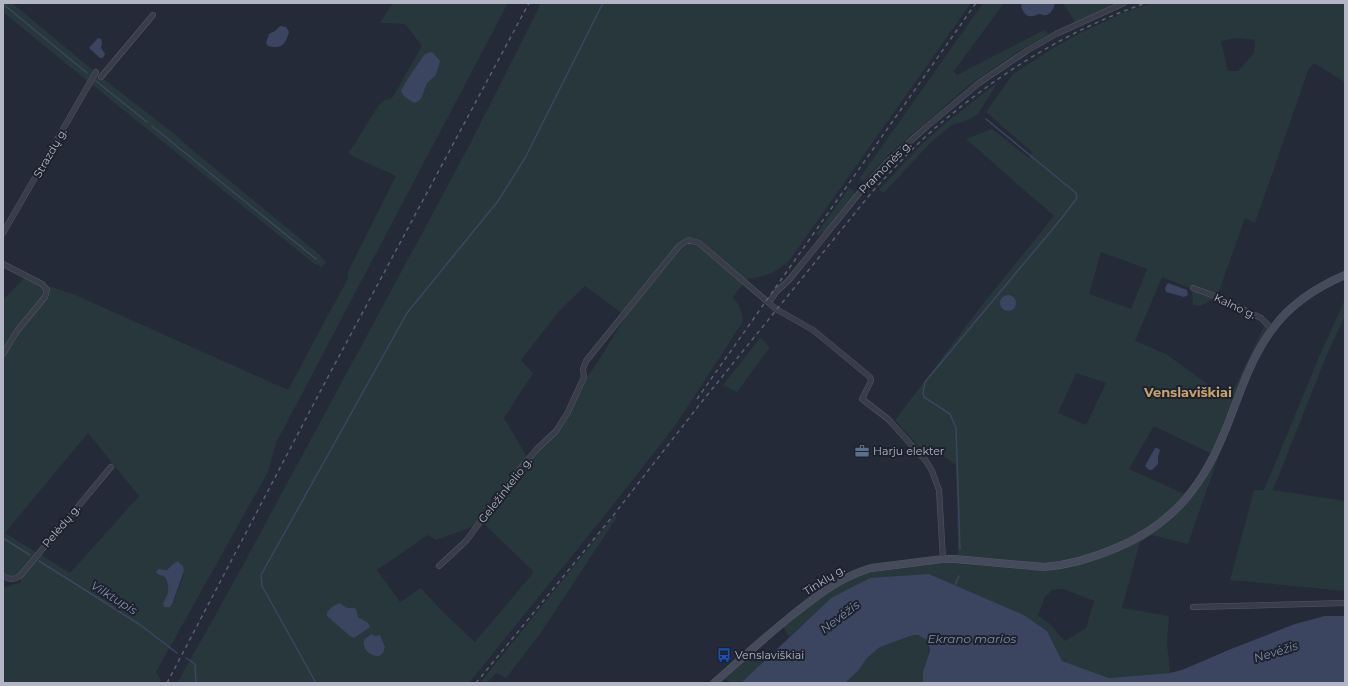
<svg xmlns="http://www.w3.org/2000/svg" width="1348" height="686" font-family="Montserrat,sans-serif">
  <rect width="100%" height="100%" fill="#252a39"/>
  <g fill="#27373b" fill-rule="evenodd">
    <path d="M3,3H12L101,77L177,136L184,143L320,255L326,262L322,267L313,263C210,179 106,97 3,12Z"/>
    <path d="M393,3H508L276,443L268,472L156,672L161,680L160,683H3V588L21,582L20,576L16,579L3,576V300L26,276L42,284L73,294L288,390L348,278V272L396,176L354,157L348,152L354,145L378,106L385,100L392,98L422,46L405,24L380,23ZM88,433L139,496L70,573L5,533ZM178,561C181,563 183,566 184,569C185,575 175,597 172,604L163,605C164,601 166,599 167,596C171,585 164,578 160,569L167,570L173,564Z"/>
    <path d="M541,3H971L789,261C773,274 767,276 747,279L733,297C739,305 744,313 742,323L675,426L609,510L469,683H177L235,580L468,148ZM585,286L626,316L599,360L585,380L556,431L528,459L504,418L533,373L521,360L560,310ZM483,523L534,572L475,642L441,610L421,588L400,602L377,570L428,535L436,540ZM371,634L376,636L382,642L375,656L366,651L363,646L367,637Z"/>
    <path d="M983,3H1004L954,71L957,75L1044,30L1049,34L1019,51L968,86L889,154L863,181L859,179Z"/>
    <path d="M1063,3H1110L1112,6L1075,22Z"/>
    <path d="M1152,3H1345V88L1343,81L1314,63L1309,68L1255,223L1245,218L1217,297L1200,306L1193,305L1192,289L1162,277L1135,341L1166,354L1224,396L1231,395L1266,322L1272,329L1260,347L1214,455L1154,426L1129,469L1189,496L1181,505L1125,544L1057,566L958,557L956,465L935,450L928,457L895,420L986,300L1054,216L966,139L992,129L1029,158L1032,152L986,112L1013,74L1050,50L1082,32L1123,13ZM1237,38L1255,40L1254,53L1238,71H1228L1221,41ZM1101,252L1147,269L1131,309L1089,294ZM1076,373L1106,383L1086,425L1058,413Z"/>
    <path d="M998,82L977,115L968,120L952,125L931,142L884,193L879,190L919,147L942,126Z"/>
    <path d="M849,188L854,191V195L828,228L818,236L817,235L818,232Z"/>
    <path d="M1345,299V316L1328,352L1273,490L1345,501V591L1230,580L1254,490H1264L1319,357Z"/>
    <path d="M760,338L770,347L737,392L723,385Z"/>
    <path d="M1222,446L1188,544L1152,535L1140,542L1122,608L1169,616L1167,643L1170,673L1109,678L1062,661L1047,631L1024,615L929,574L831,598L789,637L783,626L821,597L852,578L871,571L947,563L1021,569L1041,570L1060,568L1095,560L1117,551L1171,518ZM1064,589L1094,601L1086,628L1065,641L1049,623L1038,615L1045,597L1052,590Z"/>
    <path d="M615,515L617,517L540,634L506,678L497,673L495,674L487,683H480Z"/>
    <path d="M913,635C938,635 927,656 924,670C923,674 923,679 923,683H845L858,671L867,658L880,647Z"/>
    <path d="M750,655L763,662L741,683H731L725,678Z"/>
  </g>
  <g fill="#3c4560">
    <path d="M1022,3H1055C1054,8 1051,14 1046,15C1040,16 1045,14 1039,14C1038,14 1035,16 1033,16C1026,18 1022,11 1021,5Z"/>
    <path d="M280,26L286,27L289,32C285,45 282,49 268,46L266,43L269,34L275,31Z"/>
    <path d="M98,38L101,39L102,42L101,48L105,54L103,58H100L89,48Z"/>
    <path d="M431,52L433,53L440,61C439,65 437,72 435,76C432,79 428,81 426,85C423,92 423,101 414,103L404,96L401,91C407,78 417,66 425,54Z"/>
    <path d="M1168,283L1187,290L1188,295L1184,297L1166,292L1165,288Z"/>
    <circle cx="1008" cy="303" r="8"/>
    <path d="M1155,448H1157L1160,450L1158,457V464L1152,470H1149L1145,466Z"/>
    <path d="M178,561L183,566L184,571L172,604L170,607H164L163,603C169,594 170,587 165,577L158,574L156,572L158,569L167,570L173,564Z"/>
    <path d="M929,574L1024,615L1047,631L1062,661L1109,678L1170,673L1182,670L1231,649L1295,624L1325,616H1345V683H923V672L930,650L927,640L918,635H913L880,647L867,658L858,671L845,683H741L831,598L870,578Z"/>
    <path d="M339,603L347,608H354L356,609L358,617L368,623L370,627L354,638L350,636L327,616V612L332,607Z"/>
    <path d="M371,634L376,636L380,635L385,647L383,653L379,656C370,656 362,650 364,640Z"/>
  </g>
  <g fill="none" stroke-linecap="round" stroke-linejoin="round">
    <g stroke="#3c4560" stroke-width="1.5">
      <path d="M3,4L87,73"/>
      <path d="M96,81L147,122"/>
      <path d="M152,126L316,259"/>
      <path d="M3,538L30,555"/>
      <path d="M960,549L956,428L950,414L924,397L923,393L925,382L1061,219L1077,198L1076,193L986,119"/>
      <path d="M39,561L139,624L177,653"/>
      <path d="M955,585L959,576"/>
      <path d="M186,658L195,664L196,683"/>
      <path d="M316,683L262,586L261,575L407,313L498,201L525,158L603,3"/>
    </g>
    <defs>
      <g id="minor">
        <path d="M101,77L153,15"/>
        <path d="M3,233L96,72"/>
        <path d="M3,264L42,284L47,290L45,297L17,331L3,354"/>
        <path d="M1193,288L1217,297L1261,318L1272,329"/>
        <path d="M769,302L777,291L789,280L865,186L886,163L925,128L979,83L1028,50L1056,34L1124,3"/>
        <path d="M439,566L466,541L519,470L537,449L556,431L568,412L584,377L583,369L586,361L675,251L680,245L689,240L699,243L776,309L813,330L870,377L871,381L862,399L888,419L926,461L932,471L939,490L943,559"/>
        <path d="M3,576C10,580 13,580 20,576L111,467"/>
        <path d="M1193,607L1345,603"/>
      </g>
      <path id="secondary" d="M714,683C739,661 764,638 790,617C815,597 840,577 871,568L943,559H954L1044,567C1069,565 1093,558 1116,548C1169,526 1200,490 1222,438C1238,401 1247,364 1271,331C1289,305 1317,287 1345,275"/>
    </defs>
    <use href="#minor" stroke="#535764" stroke-width="6"/>
    <use href="#secondary" stroke="#535764" stroke-width="8"/>
    <use href="#minor" stroke="#383d49" stroke-width="5"/>
    <use href="#secondary" stroke="#464b5c" stroke-width="7"/>
    <g stroke="#5a6070" stroke-width="1.5" stroke-dasharray="4 4" stroke-linecap="butt">
      <path d="M697,399L976,3"/>
      <path d="M167,683L322,388L529,3"/>
      <path d="M476,683L612,517L700,404L872,192C894,168 916,144 941,123C1001,72 1070,29 1146,3"/>
    </g>
  </g>
  <defs>
    <symbol id="office-bare" viewBox="-9 -9 18 18"><path d="M-6-3h4V-5.5h4V-3h4V5H-6ZM-1-4.5V-3h2v-1.5ZM-6 0V1H6V0Z" fill="#5c6f8a" stroke="#1d222e" stroke-width="2.5" paint-order="stroke"/></symbol>
    <symbol id="bus-bare" viewBox="-9 -9 18 18"><path d="M-5-6H5V4H4V6H2V4H-2V6H-4V4H-5ZM-3.5-4V0h7V-4ZM-3.5 1.2v1.5H-2V1.2ZM2 1.2v1.5H3.5V1.2Z" fill="#1a4fb4" stroke="#1d222e" stroke-width="2.5" paint-order="stroke"/></symbol>
  </defs>
  <g fill-rule="evenodd">
    <use href="#office-bare" x="852" y="441" width="20" height="20"/>
    <use href="#bus-bare" x="714" y="645" width="20" height="20"/>
  </g>
  <g text-anchor="middle" stroke-width="4" stroke-linejoin="round" paint-order="stroke">
    <g font-size="11" fill="#b3b7c5" stroke="#1d222e">
      <text transform="translate(50 153) rotate(-60)" y="4">Strazdų g.</text>
      <text transform="translate(885 167) rotate(-45)" y="4">Pramonės g.</text>
      <text transform="translate(1235 306) rotate(25)" y="4">Kalno g.</text>
      <text transform="translate(505 490) rotate(-52)" y="4">Geležinkelio g.</text>
      <text transform="translate(61 526) rotate(-50)" y="4">Pelėdų g.</text>
      <text transform="translate(824 580) rotate(-32)" y="4">Tinklų g.</text>
    </g>
    <g font-size="11" fill="#b3b7c5" stroke="#1d222e" text-anchor="start">
      <text x="873" y="455">Harju elekter</text>
      <text x="735" y="659">Venslaviškiai</text>
    </g>
    <g font-size="12" font-style="italic" fill="#7e8aaa" stroke="#1d222e">
      <text transform="translate(114 598) rotate(32)" y="4">Vilktupis</text>
      <text transform="translate(840 617) rotate(-37)" y="4">Nevėžis</text>
      <text x="972" y="643">Ekrano marios</text>
      <text transform="translate(1276 652) rotate(-17)" y="4">Nevėžis</text>
    </g>
    <g font-size="13" font-weight="bold" fill="#c9a26a" stroke="#1d222e">
      <text x="1188" y="397">Venslaviškiai</text>
    </g>
  </g>
  <rect width="1348" height="686" fill="none" stroke="#b3b7c5" stroke-width="8"/>
</svg>
